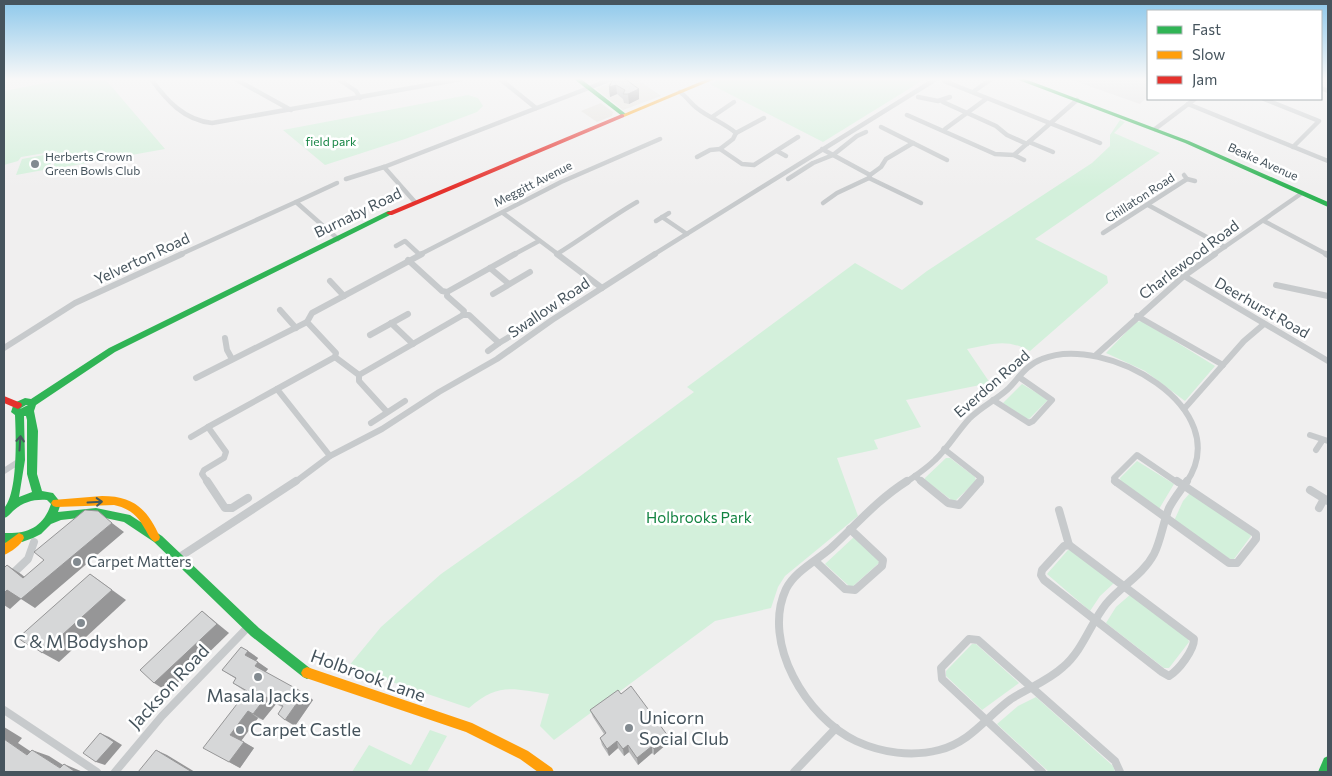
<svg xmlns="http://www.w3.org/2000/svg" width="1332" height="776" font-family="Commissioner,sans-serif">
  <rect width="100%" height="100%" fill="#f0efef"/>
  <g fill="#e5e2dd">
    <path d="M619,79H637L661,96L623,110L596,89Z"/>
    <path d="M601,103L613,112L612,116L597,122L581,111Z"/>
  </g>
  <path fill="#e2e0e1" d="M1069,79H1148V96L1140,104Z"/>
  <g fill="#d3f0db">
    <path d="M66,79H105L165,149L53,169L57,151L21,157L18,161L4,165V91Z"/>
    <path d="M721,79H925L823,142L710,84Z"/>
    <path d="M468,95L478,98L483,106L477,112L405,139L325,165L283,130Z"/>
    <path d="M1120,120L1125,122L1114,133L1160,153L1035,239L1107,276L1108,283L1030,351C1006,338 993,344 967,349L990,383L906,400L921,427L874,440L878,449L837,458L858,516L785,576L778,587L771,608L715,621L554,740L540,726L549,694C512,689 499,682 469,708L348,667L381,627L441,574L579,477L694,392L687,387L855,263L902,290L927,271L1092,163L1110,146V135Z"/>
    <path d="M55,153L49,169L16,175L22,159Z"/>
    <path d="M1142,321L1215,366L1185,401L1145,371L1106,353L1136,322Z"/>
    <path d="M1022,384L1047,399V401L1029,419L1025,418L1003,403Z"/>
    <path d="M946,458H950L975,477L976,481L954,502L925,480V478Z"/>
    <path d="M1137,461L1174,484L1159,509L1121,482L1120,478Z"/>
    <path d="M1190,493L1249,532L1251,536L1234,559H1230L1174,521L1183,501Z"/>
    <path d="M854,537L878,558L879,563L852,587L849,586L825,564Z"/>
    <path d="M1068,550H1072L1114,583L1100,596L1090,611L1047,574Z"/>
    <path d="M1131,594L1187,637L1189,642L1169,668H1164L1106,623L1116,607Z"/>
    <path d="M972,644H976L1019,683L982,710L946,676V671Z"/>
    <path d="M1036,697L1113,766L1115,772H1049L997,724L1018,706Z"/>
    <path d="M430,730L447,736L427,772H352L369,745L411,765Z"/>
  </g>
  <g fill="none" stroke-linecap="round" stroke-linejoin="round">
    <g stroke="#c7cacc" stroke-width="4.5">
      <path d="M151,79C167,101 184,120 212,123L462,79"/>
      <path d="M235,79L291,110"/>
      <path d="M338,79L356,91L360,98"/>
      <path d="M500,79L536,108"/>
      <path d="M944,81L1100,143"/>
      <path d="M1321,88L1328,91"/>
      <path d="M680,92C687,97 691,104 698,109C710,118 724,123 736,133L733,139L720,149L742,164L754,165L798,137"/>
      <path d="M973,92L991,79"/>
      <path d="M918,97L938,101L950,97"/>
      <path d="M1264,99L1319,121L1293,147"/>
      <path d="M943,102L996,126L1007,135L1027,144"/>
      <path d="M1188,104L1328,161"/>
      <path d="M907,115L995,154L1014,155L1077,100"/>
      <path d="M712,117L734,102"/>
      <path d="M881,127L947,160"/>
      <path d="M945,129L986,99"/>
      <path d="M1155,129L1195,99"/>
      <path d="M736,133L764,118"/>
      <path d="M1029,142L1053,152"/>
      <path d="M822,149L870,175L869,178L921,203"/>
      <path d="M777,151L786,156"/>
      <path d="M1014,155L1024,160"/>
      <path d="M697,157L710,150L720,149"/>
      <path d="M384,167L414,201"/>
      <path d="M870,175L881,167L886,159L913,143"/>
      <path d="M1184,175L1187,179L1195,181"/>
      <path d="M346,179L384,167L612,79"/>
      <path d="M788,179L813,163L833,155L857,136L866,132"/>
      <path d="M296,202L337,183"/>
      <path d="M823,203L837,193L869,178"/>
      <path d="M1148,205L1225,247"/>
      <path d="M503,213L559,255"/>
      <path d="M662,217L687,234"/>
      <path d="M656,221L669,213"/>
      <path d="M1264,221L1328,255"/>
      <path d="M1103,233L1187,179"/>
      <path d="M396,246L405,241L419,254"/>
      <path d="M557,254C585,237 609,218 637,202"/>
      <path d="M179,255L296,202L338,239"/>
      <path d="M419,255L561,182L660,139"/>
      <path d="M513,255L539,241"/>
      <path d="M653,255L936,79"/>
      <path d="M1213,255L1302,193"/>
    </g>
    <g stroke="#c7cacc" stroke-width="6">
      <path d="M557,254L602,288"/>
      <path d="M1326,254L1328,255"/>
      <path d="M408,260L442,291L447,292V296L464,311L463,315"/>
      <path d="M490,268L509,284"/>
      <path d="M1184,276L1328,361"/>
      <path d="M330,281L344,296"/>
      <path d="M1276,285L1328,296"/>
      <path d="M447,292L515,254"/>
      <path d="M493,294L530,272"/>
      <path d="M280,310L296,328"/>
      <path d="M463,315H469L499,343L488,351"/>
      <path d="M1137,316L1223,365"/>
      <path d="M391,323L413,344"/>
      <path d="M370,335L408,314"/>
      <path d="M225,338L227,350L232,359"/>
      <path d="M499,343L529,325"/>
      <path d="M4,348L75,303L182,254"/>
      <path d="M1096,355L1184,276L1215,254"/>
      <path d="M359,375L463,315"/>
      <path d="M196,378L307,322"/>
      <path d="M993,400L1029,423L1033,421L1052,400L1019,377"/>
      <path d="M1184,409L1244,341L1264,324"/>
      <path d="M387,412L359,381V375L335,357L336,353L307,322L312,313L422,254"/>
      <path d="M371,423L405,401"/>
      <path d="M1310,435L1328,441"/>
      <path d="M191,437L208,427"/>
      <path d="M944,449L981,478L980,483"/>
      <path d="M1316,450L1322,441"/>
      <path d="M330,456L277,389L335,357"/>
      <path d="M4,471L18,462"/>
      <path d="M915,476L923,483"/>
      <path d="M208,483L202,474L204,470L224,458L226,452L208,427L277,389"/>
      <path d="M294,483L330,456L382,429L439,392L497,359L552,320L655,254"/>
      <path d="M905,483C915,476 926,469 935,460C948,448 957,432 969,419C981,407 996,400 1008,389C1019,378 1026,365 1042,359C1104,333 1238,408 1186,483"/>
      <path d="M1116,483L1114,478L1137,455L1178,483"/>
    </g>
    <g stroke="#c7cacc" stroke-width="8">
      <path d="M207,481L225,508H232L248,498"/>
      <path d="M907,481C877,500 856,525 831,548C816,561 795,571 786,589C761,643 807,718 856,741C882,753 912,757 939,750C971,742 986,717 1011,699C1028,688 1048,681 1063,667C1083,650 1090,624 1106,604C1121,586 1143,575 1154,554C1161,540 1163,523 1169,508C1174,498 1181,490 1187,481"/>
      <path d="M921,481L948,503L959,505L980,481"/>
      <path d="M1115,481L1229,563H1237L1256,539V534L1177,481"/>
      <path d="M1310,490L1328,501"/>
      <path d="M1319,508L1324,499"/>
      <path d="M1059,510L1069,545"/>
      <path d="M1069,545L1194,639C1194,650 1179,670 1169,676L1162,672L1044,580L1041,575L1042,570L1064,546Z"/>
      <path d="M178,558L296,481"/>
      <path d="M815,561L845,589L855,590L882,566L883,560L850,529"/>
      <path d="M4,582L28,559L34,542"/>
      <path d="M4,710L97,772"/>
      <path d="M115,772L162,716L249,626"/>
      <path d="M794,772L836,728"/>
      <path d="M1042,772L942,679L941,668L969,639L978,640L1115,761L1120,772"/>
    </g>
    <g fill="#30b455" fill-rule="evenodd">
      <path d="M574,79H581L626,114V116H622Z"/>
      <path d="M1016,79H1025L1189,141L1328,202V207L1185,143Z"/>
      <path d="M388,211H390L394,213L115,352L36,405L34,411L38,431L37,474L42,491L53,493L61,503L58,512L96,508L130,515L162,536L259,628L311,669L313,673L311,677L307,679L303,677L251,636L154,542L124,522L96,516L61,520L51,524L41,534L33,538L22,542L4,543V533C27,534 43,528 51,504L47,500C34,499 23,502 13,511C10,514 8,517 4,518V508C18,493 16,436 15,415L11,412L14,403L25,398L31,399L109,348ZM26,405H28L20,409L21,408ZM24,416H26L27,420V474L32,492L19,497L25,460Z"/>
      <path d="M1328,756V772H1318L1324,758Z"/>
    </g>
    <g fill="#ff9f0a" fill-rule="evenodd">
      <path d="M707,79H715L624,117L619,116Z"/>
      <path d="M102,496C134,496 147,509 160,537L159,540L155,542C150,539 148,534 145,529C138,516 129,508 114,505L56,507L53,506L51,503L53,500Z"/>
      <path d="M19,533L23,535L24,538C21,545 11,552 4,555V544Z"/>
      <path d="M307,667L472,723L528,751L552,768L554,772H538L520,759L466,732L303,677L301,673L303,669Z"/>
    </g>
    <g fill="#e5322d" fill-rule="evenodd">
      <path d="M622,114L624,115V117L392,215H390L386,213Z"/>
      <path d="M4,396L21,403L22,405L21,407L18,409L4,403Z"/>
    </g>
  </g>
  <g fill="#b8b9ba">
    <path d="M613,79L639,89V99L629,104L624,103L623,99L617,94L610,97L609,87Z"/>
    <path d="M248,651L258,658L256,661L268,669L265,672L304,693L313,700L295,726L282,707L276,704L263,720L258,718L241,741L254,748L240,768L229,762L246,692L233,683L236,679L222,670Z"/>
    <path d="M621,694L668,743L654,755L652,753L638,765L629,752L624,756L618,748L609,756L602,745L600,738L604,734L593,717L590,710Z"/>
  </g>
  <g fill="#969697">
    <path d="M616,85L617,94L610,97L609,87Z"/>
    <path d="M639,89V99L629,104L628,94Z"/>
    <path d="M112,523L124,532L35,608L21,599L10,609L4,605V593L7,565L21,574L36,586Z"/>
    <path d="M90,574L126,600L59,662L28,645Z"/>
    <path d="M202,611L229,633L168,692L154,683Z"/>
    <path d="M248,651L258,658L255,662L245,655Z"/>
    <path d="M258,662L268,669L264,674L255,666Z"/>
    <path d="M304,693L313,700L295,726L285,720Z"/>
    <path d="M266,697L276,704L263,720L253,714Z"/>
    <path d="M248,711L258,718L241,741L230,735Z"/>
    <path d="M4,727L22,738L18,743L45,761L27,755L4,739Z"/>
    <path d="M100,733L109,737L122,745L105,765L96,762Z"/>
    <path d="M668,736V743L654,755V749Z"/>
    <path d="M617,741L618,748L609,756L607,749Z"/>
    <path d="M244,742L254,748L240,768L229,762Z"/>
    <path d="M628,745L629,752L624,756L623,749Z"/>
    <path d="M652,746V753L638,765L637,758Z"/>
    <path d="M32,750L49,756L74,772L64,764L83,772H71L60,768Z"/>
    <path d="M156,750L167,755L195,772H192Z"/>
  </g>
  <g fill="#d6d7d8" stroke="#969697">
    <path d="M613,79H625L639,89L628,94H623L625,90L616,85L609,87Z"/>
    <path d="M85,510L98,511L112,523L21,599L7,590L4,593V568L7,565L23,578L44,560L34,552Z"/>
    <path d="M90,574L112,590L42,653L30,643L28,645L18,638Z"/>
    <path d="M202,611L217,624L154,683L140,670Z"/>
    <path d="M241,647L248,651L245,655L258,662L255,666L304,693L285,720L278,714L283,706L266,697L253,714L248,711L230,735L244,742L229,762L203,748L247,691L233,683L236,678L222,670Z"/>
    <path d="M631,686L668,736L654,749L652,746L637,758L628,745L623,749L617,741L607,749L600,738L606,733L590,710L618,690L621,694Z"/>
    <path d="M100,733L114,742L96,762L83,753Z"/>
    <path d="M4,739L27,755L32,750L60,768L64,764L74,771L73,772H4Z"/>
    <path d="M156,750L192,772H138Z"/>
  </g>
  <defs><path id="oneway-shaft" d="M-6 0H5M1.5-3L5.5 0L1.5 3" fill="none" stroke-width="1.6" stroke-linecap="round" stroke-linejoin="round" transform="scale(1.25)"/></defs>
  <g stroke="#45595d">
    <use href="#oneway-shaft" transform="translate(20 443) rotate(-86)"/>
    <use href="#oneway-shaft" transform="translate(95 502) rotate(-3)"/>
  </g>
  <linearGradient id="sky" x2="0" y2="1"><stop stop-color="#8dc8eb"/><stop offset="0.42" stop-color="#f8f8f8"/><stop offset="1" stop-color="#f8f8f8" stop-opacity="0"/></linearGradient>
  <rect width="1332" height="188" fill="url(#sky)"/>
  <g fill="#828a90" stroke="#fff" stroke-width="2">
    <circle cx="35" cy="164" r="5"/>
    <circle cx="77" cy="562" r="5"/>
    <circle cx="81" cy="623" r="5"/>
    <circle cx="258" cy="677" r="5"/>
    <circle cx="629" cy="728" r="5"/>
    <circle cx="240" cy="730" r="5"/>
  </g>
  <g text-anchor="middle" stroke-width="5" stroke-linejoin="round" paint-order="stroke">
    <g font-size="12" fill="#128341" stroke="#fff">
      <text x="331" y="146">field park</text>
    </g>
    <g font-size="12" fill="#46545d" stroke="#fff" text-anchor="start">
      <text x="45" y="161">Herberts Crown<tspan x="45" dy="14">Green Bowls Club</tspan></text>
    </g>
    <g font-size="12" fill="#46545d" stroke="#fff">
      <text transform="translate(1263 162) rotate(24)" y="4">Beake Avenue</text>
      <text transform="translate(533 184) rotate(-27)" y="4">Meggitt Avenue</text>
      <text transform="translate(1140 198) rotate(-33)" y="4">Chillaton Road</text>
    </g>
    <g font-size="15" fill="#46545d" stroke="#fff">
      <text transform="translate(358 213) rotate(-26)" y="5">Burnaby Road</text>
      <text transform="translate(142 259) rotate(-25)" y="5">Yelverton Road</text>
      <text transform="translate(1189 260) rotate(-37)" y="5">Charlewood Road</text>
      <text transform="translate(549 308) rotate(-34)" y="5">Swallow Road</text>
      <text transform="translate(1262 308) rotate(30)" y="5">Deerhurst Road</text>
      <text transform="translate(992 384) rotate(-41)" y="5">Everdon Road</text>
    </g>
    <g font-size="15" fill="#128341" stroke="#fff">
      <text x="699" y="523">Holbrooks Park</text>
    </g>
    <g font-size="15" fill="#46545d" stroke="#fff" text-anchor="start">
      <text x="87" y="567">Carpet Matters</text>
    </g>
    <g font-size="18" fill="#46545d" stroke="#fff">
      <text x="81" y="648">C &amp; M Bodyshop</text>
      <text x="258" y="702">Masala Jacks</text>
      <text x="639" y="724" text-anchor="start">Unicorn<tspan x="639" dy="21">Social Club</tspan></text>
      <text x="250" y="736" text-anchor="start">Carpet Castle</text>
    </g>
    <g font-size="18" fill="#46545d" stroke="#fff">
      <text transform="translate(368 676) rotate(20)" y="6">Holbrook Lane</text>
      <text transform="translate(169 687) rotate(-47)" y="6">Jackson Road</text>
    </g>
  </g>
  <rect width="1332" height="776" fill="none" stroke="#46545d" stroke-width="10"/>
  <rect x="1147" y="10" width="175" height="90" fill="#ffffff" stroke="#b5bbbe"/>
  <rect x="1157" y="26" width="25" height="8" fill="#30b455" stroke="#b5bbbe"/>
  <text x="1192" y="35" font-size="15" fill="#46545d">Fast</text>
  <rect x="1157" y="51" width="25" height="8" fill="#ff9f0a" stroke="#b5bbbe"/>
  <text x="1192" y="60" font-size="15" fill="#46545d">Slow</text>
  <rect x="1157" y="76" width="25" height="8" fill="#e5322d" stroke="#b5bbbe"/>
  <text x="1192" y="85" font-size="15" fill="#46545d">Jam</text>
</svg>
